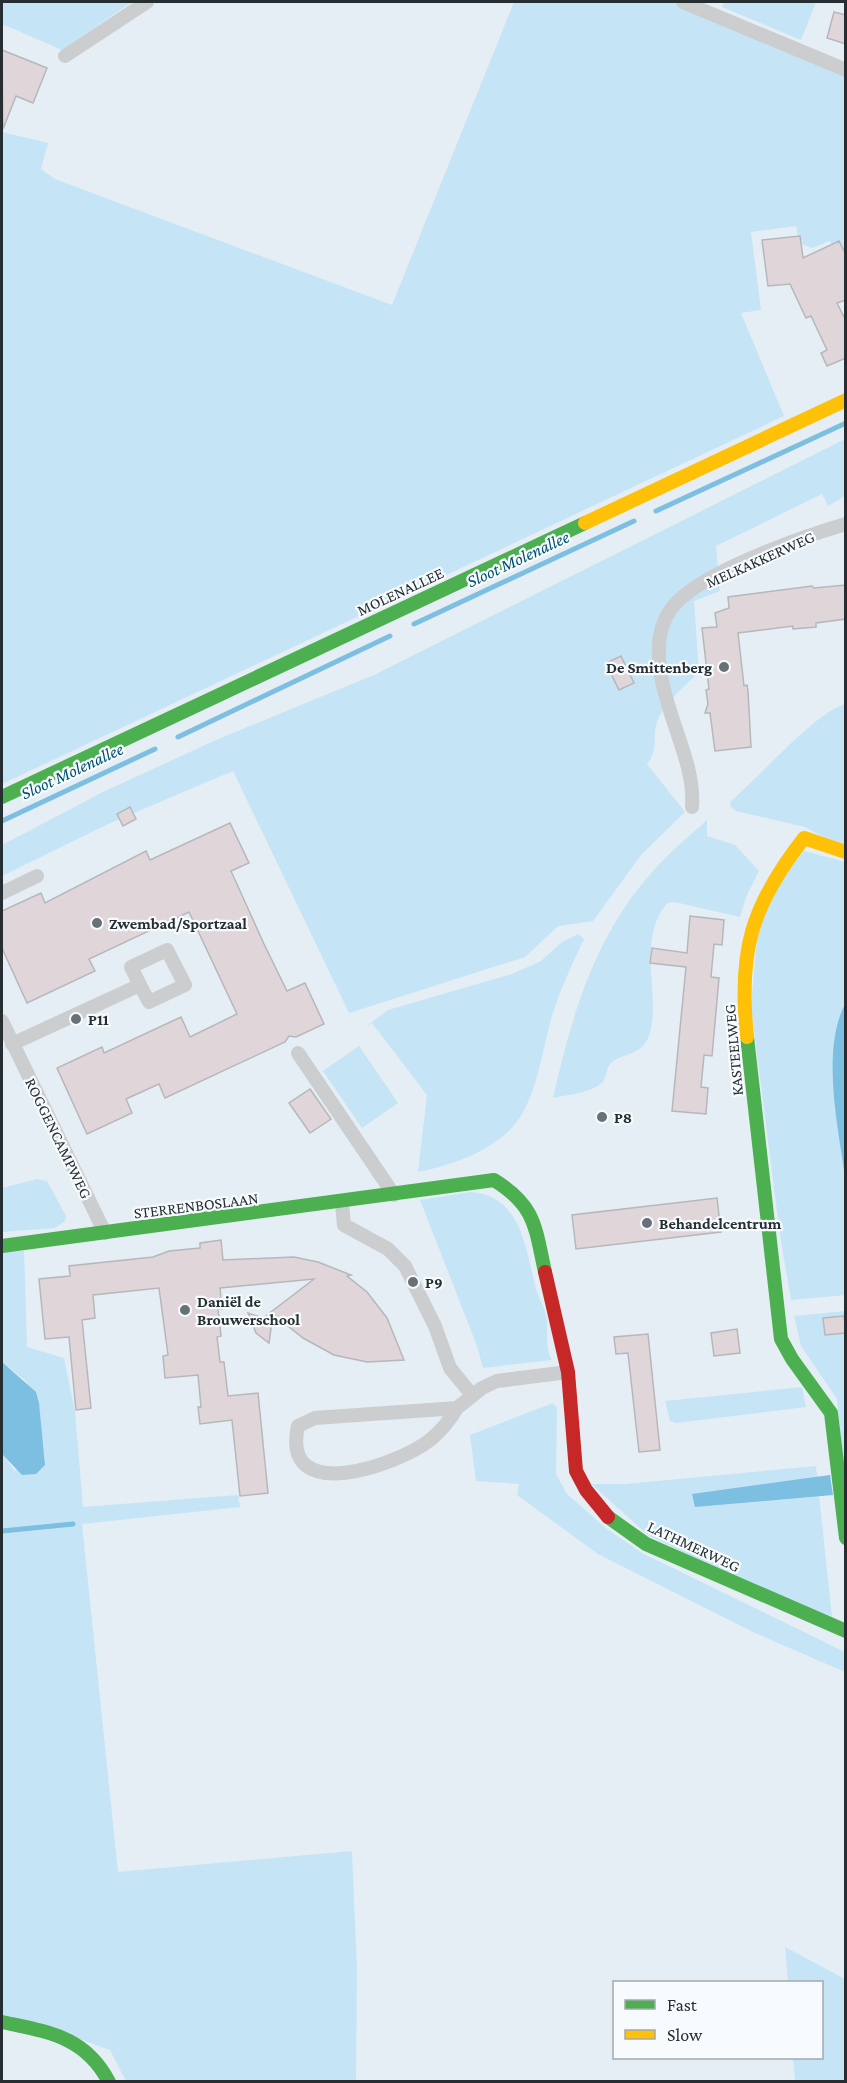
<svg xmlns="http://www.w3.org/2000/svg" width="847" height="2083" font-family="'Crimson Pro',serif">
  <rect width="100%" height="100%" fill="#e4eef4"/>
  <g fill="#c5e5f6">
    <path d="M2,2H132L62,50L2,24Z"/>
    <path d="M514,2H673L845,74V276L830,241L812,248L799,243L796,226L751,232L761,310L741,313L784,416L2,784V132L48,143L41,169L55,179L392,305Z"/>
    <path d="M724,2H816L801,40L722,7Z"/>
    <path d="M845,439V496L828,506L822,494L716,546L720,591L694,601L699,672C685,686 667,700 658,719C651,736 660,748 647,764L685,812L641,855L593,921L558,926L525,957L349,1013L233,771L108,824L2,876V845L105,791L216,740L374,675Z"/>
    <path d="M845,704V844L821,836L805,827L736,811L730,806L731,801C757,779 816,712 845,704Z"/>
    <path d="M707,820V836L735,845L759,871L746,897L740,917L675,902L667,903C633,944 666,1008 646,1042C638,1055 621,1054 611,1063C606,1068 607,1074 604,1080C597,1092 566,1095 553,1098C571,1019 593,940 648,877C665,856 687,838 707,820Z"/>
    <path d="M801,850L845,862V1004L839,1130L846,1177V1295L791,1300L780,1235L751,1007L758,928L767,901Z"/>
    <path d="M578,934L584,939C572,964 560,990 552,1016C543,1047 536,1100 515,1124C492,1152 452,1165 418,1172L427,1095L372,1023L365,1027L388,1010L512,974L541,961L562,942Z"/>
    <path d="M359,1046L398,1103L362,1128L323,1071Z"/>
    <path d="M37,1179L47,1181L66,1216L65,1221L55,1228L2,1232V1188Z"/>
    <path d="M471,1192C521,1196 525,1246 535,1285C537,1296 544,1305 546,1315C549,1330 544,1347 552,1360L483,1368L477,1346L420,1200Z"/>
    <path d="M24,1251L27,1347L64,1358L75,1411L83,1507L238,1495L240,1507L82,1524L118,1872L352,1851L357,1969L356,2081H126L110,2050L74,2037L2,2019V1454L15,1471L45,1457L27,1382L2,1362V1252Z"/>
    <path d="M845,1311L846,1473L844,1474L837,1399L801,1346L794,1316Z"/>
    <path d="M802,1387L806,1407L676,1423L670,1421L665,1401Z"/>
    <path d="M553,1403L557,1408L556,1474L567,1494L607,1529L642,1553L845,1652V1672L753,1632L598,1554L517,1495L519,1484L476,1481L470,1435Z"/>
    <path d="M816,1466L833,1627L648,1535L591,1484H625Z"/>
    <path d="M785,1947L845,1979V2081H795L793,2058H822V1982H788Z"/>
  </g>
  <g fill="#7dbfe1">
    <path d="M845,1004V1177C838,1126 821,1051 845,1004Z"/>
    <path d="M2,1362L36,1392L39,1403L45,1465L36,1474L22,1475L2,1454Z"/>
    <path d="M830,1475L833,1495L695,1507L692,1494Z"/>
  </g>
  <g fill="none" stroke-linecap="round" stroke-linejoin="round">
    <g stroke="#7dbfe1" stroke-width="5">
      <path d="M656,511L846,423"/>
      <path d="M414,624L634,521"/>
      <path d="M178,737L390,636"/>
      <path d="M2,821L155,749"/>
      <path d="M2,1531L73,1524"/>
    </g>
  </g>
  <g fill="#e0d6da" stroke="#b6b7ba" stroke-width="1.5">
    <path d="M834,12L846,15V44L827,38Z"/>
    <path d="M2,50L47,68L33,103L16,96L3,129Z"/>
    <path d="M800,236L803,258L839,241L846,255V300L837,303L846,321V358L827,366L821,353L827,350L811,316L806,318L790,284L768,286L762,240Z"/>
    <path d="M846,585V619L816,623V627L793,629V626L738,633L744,686L747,685L748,691L751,747L715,751L710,713H705L708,704L706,690L709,689L702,628L717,627L715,613L729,608L728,597L812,586L814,588Z"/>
    <path d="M621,656L634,683L619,690L606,663Z"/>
    <path d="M130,807L136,819L123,826L117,814Z"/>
    <path d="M230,823L249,863L231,871L264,944L287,991L305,983L324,1024L296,1037L289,1036L285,1042L165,1098L159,1084L126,1099L132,1113L87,1134L57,1068L102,1047L104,1053L181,1017L190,1037L237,1014L189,912L89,959L95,971L27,1003L2,948V911L41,893L45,903L146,851L150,860Z"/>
    <path d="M690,916L724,920L722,945L714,944L711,977L719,978L712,1056L704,1055L701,1087L708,1088L706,1114L672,1111L686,967L650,963L652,948L687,953Z"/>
    <path d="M310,1089L331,1119L310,1133L289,1103Z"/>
    <path d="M717,1198L721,1232L576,1249L572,1215Z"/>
    <path d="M221,1240L223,1260L294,1257L318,1262L351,1275L347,1276L367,1292L387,1318L404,1360L367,1362L334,1355L303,1338L273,1314L269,1343L256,1333L248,1313L263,1318L314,1279L220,1288L222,1309H218L221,1336L217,1337L220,1362H224L228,1396L258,1393L268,1493L240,1496L232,1420L200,1424L198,1407H201L198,1375L165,1378L163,1356L168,1355L159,1288L93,1295L95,1318L82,1320L91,1408L76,1410L69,1337L45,1339L39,1279L70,1276L69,1266L153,1257L169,1251L200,1248V1243Z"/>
    <path d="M844,1316L846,1333L825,1335L823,1318Z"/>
    <path d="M737,1329L740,1353L714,1356L711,1333Z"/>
    <path d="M648,1334L660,1450L639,1452L628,1353L616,1354L614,1337Z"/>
  </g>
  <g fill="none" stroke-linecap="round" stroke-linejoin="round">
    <g stroke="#cbcdcf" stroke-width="14">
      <path d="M683,2L846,70"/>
      <path d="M65,56L147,2"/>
      <path d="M692,807C695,771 675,732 666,697C658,669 653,634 671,609C697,573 802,537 846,524"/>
      <path d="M2,893L37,876"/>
      <path d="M2,1021L105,1233"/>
      <path d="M12,1044L140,985L149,1002L185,985L167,950L131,967L140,985"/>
      <path d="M298,1053L394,1195"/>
      <path d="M342,1203L344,1225L388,1249L405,1266L435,1326L450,1368L472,1395"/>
      <path d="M457,1408C450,1420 441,1431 430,1440C398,1465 280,1507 298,1426L315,1418L457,1408L482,1388L497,1381L568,1372"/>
    </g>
    <g stroke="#4caf50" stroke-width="14">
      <path d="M2,797L585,523"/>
      <path d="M747,1037L781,1339L792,1359L831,1413L846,1538"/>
      <path d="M2,1246L494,1180C536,1206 535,1227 545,1272"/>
      <path d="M608,1517L646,1544L846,1631"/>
      <path d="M2,2022C48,2032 85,2036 109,2082"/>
    </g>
    <g stroke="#ffc107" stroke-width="14">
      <path d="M585,523L846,400"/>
      <path d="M747,1037C738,951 751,906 804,838L846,852"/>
    </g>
    <path stroke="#c62828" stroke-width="14" d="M545,1272L568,1372L576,1471L586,1490L608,1517"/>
  </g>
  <g fill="#687176" stroke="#f7fbfd" stroke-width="2">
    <circle cx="724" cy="667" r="6"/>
    <circle cx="97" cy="923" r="6"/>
    <circle cx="76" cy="1019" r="6"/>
    <circle cx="602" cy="1117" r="6"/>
    <circle cx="647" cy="1223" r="6"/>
    <circle cx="413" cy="1282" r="6"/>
    <circle cx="185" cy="1310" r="6"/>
  </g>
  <g text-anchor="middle" stroke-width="4.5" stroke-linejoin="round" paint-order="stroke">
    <g font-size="16" fill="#262e32" stroke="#f7fbfd">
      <text transform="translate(760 559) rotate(-24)" y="6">MELKAKKERWEG</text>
      <text transform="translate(400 591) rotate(-25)" y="6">MOLENALLEE</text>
      <text transform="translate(733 1050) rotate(-95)" y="6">KASTEELWEG</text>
      <text transform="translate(59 1138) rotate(64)" y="6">ROGGENCAMPWEG</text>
      <text transform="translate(196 1205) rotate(-7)" y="6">STERRENBOSLAAN</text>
      <text transform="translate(694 1546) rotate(25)" y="6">LATHMERWEG</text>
    </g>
    <g font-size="16" font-weight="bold" fill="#262e32" stroke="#f7fbfd" text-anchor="start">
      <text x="712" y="673" text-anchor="end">De Smittenberg</text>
      <text x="109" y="929">Zwembad/Sportzaal</text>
      <text x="88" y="1025">P11</text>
      <text x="614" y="1123">P8</text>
      <text x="659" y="1229">Behandelcentrum</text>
      <text x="425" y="1288">P9</text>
      <text x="197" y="1307">Daniël de<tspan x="197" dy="18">Brouwerschool</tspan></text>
    </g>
    <g font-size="18" font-style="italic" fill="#004f6e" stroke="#f7fbfd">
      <text transform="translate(518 559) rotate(-25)" y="6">Sloot Molenallee</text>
      <text transform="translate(72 771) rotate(-25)" y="6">Sloot Molenallee</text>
    </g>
  </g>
  <rect width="847" height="2083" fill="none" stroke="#262e32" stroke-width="6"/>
  <rect x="613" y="1981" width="210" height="78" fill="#f7fbfd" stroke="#a3a9ac" stroke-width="1.5"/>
  <rect x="625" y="2000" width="30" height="9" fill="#4caf50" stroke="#a3a9ac" stroke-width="1.5"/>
  <text x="667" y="2011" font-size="18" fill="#262e32">Fast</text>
  <rect x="625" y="2030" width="30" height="9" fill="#ffc107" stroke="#a3a9ac" stroke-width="1.5"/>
  <text x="667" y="2041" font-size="18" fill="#262e32">Slow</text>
</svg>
